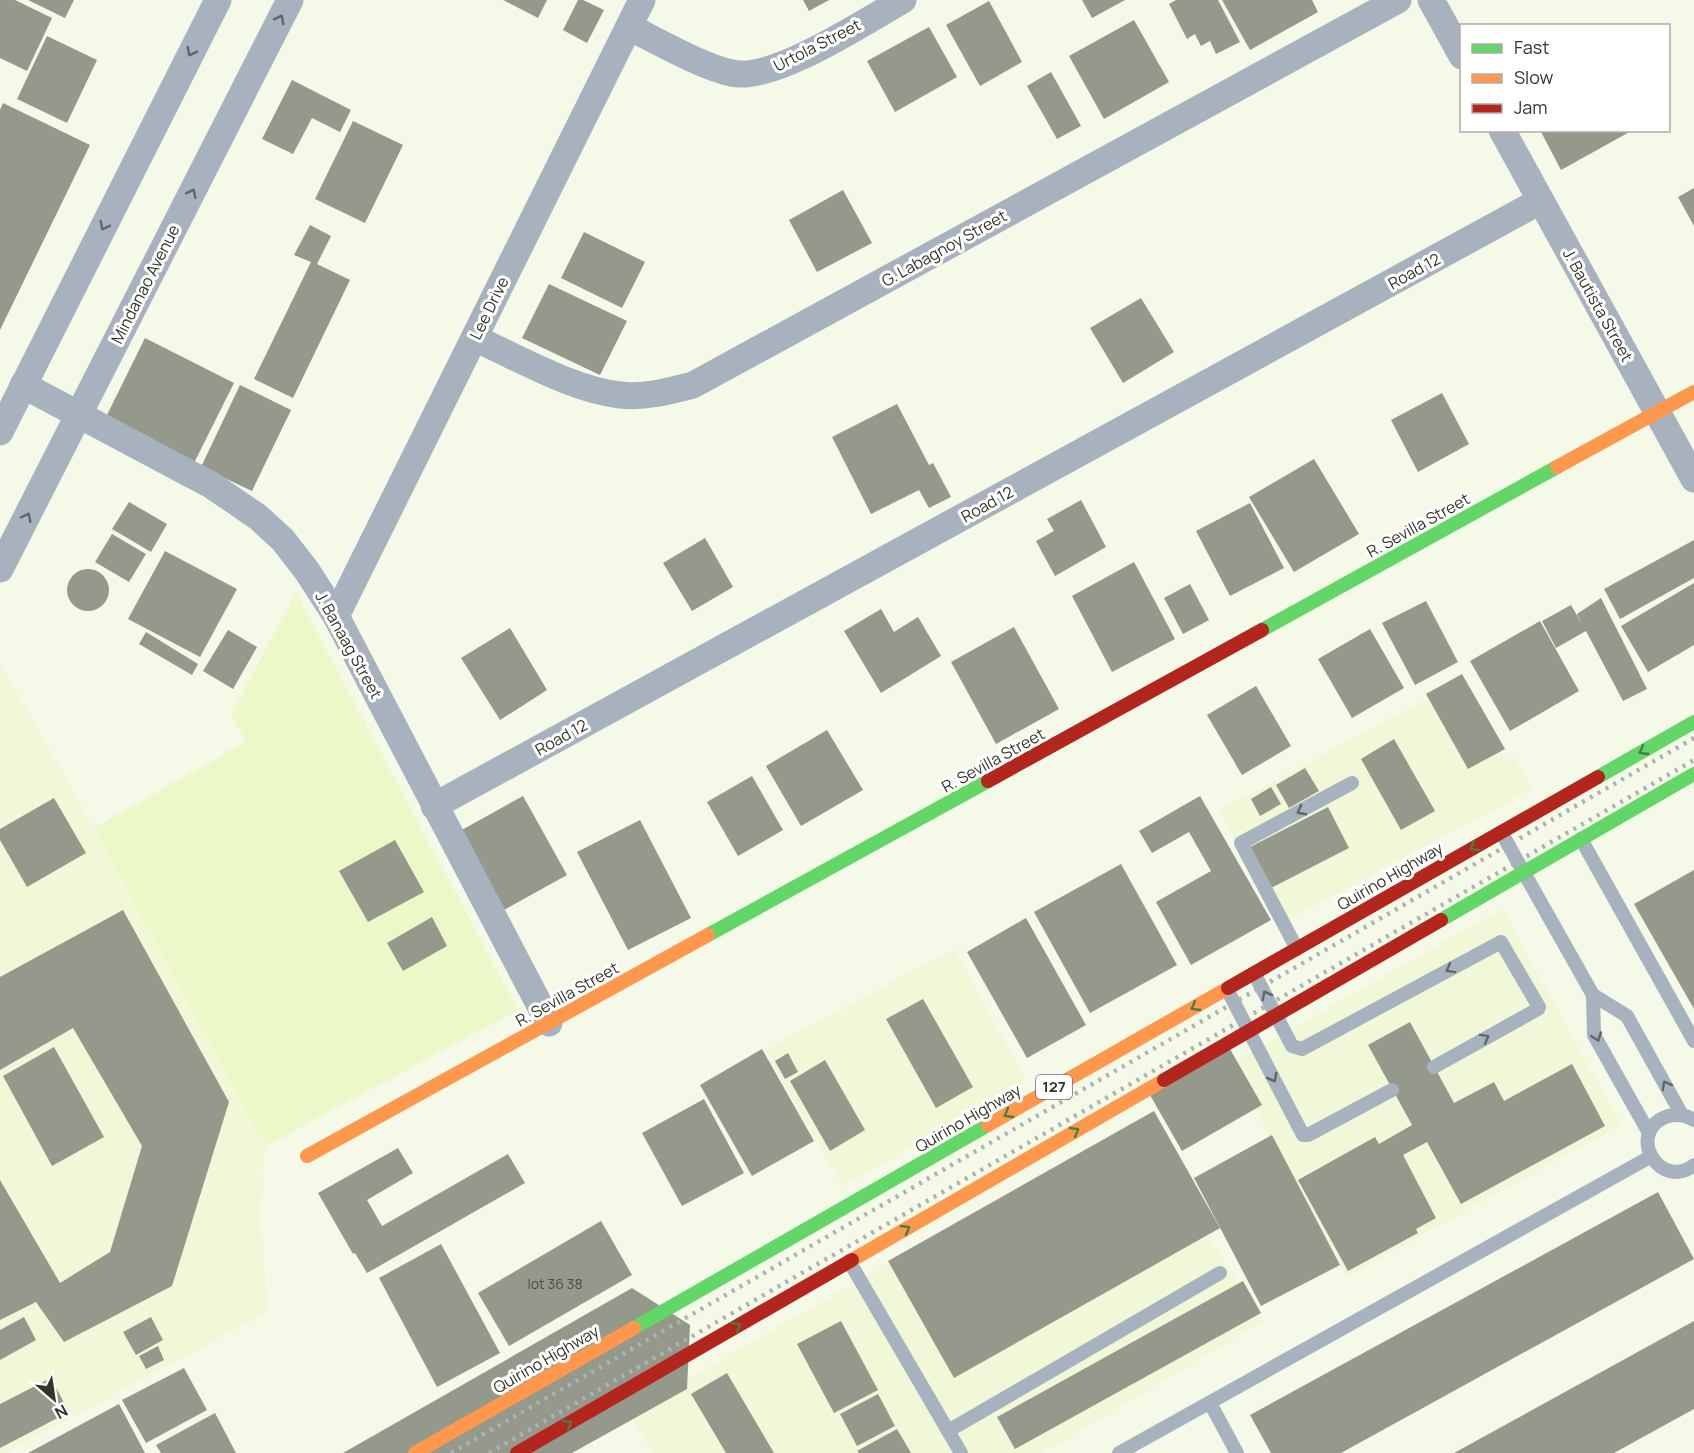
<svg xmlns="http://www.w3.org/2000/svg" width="1694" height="1453" font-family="Manrope,sans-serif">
  <rect width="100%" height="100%" fill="#f4f9e8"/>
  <g fill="#f0f8d8">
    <path d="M0,662L94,828L265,1146L261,1217L267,1312L6,1453H0Z"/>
    <path d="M1462,680L1506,761L1514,757L1532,789L1278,925L1220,810Z"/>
    <path d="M1502,909L1621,1125L1346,1277L1230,1064Z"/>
    <path d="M954,949L1026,1080L843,1187L765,1050Z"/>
    <path d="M1134,1121L1263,1321L1043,1453H652L630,1413Z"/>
  </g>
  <path fill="#ecf8c8" d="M296,593L518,1010L265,1146L94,828L246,742L231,714Z"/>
  <g fill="#95998b">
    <path d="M0,0H15L52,18L27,71L0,58Z"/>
    <path d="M28,0H74L65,18Z"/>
    <path d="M503,0H547L538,18Z"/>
    <path d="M578,0H583L604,10L587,43L563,30Z"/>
    <path d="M803,0H829L809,11Z"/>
    <path d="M1082,0H1125L1092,18Z"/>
    <path d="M1176,0H1218L1240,42L1216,54L1210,41L1201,46L1195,34L1187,39L1169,4Z"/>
    <path d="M1222,0H1312L1318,12L1250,50Z"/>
    <path d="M989,1L1022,62L980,86L946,25Z"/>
    <path d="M1134,20L1169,82L1104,119L1069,56Z"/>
    <path d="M929,27L957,77L895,112L867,61Z"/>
    <path d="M47,36L97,60L67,123L17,99Z"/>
    <path d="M1051,72L1081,126L1057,139L1027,86Z"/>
    <path d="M292,80L351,110L340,132L312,118L293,154L262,139Z"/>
    <path d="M3,103L90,145L0,330V110Z"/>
    <path d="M353,121L403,145L365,223L315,199Z"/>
    <path d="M1540,130H1633L1561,170Z"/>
    <path d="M1694,188V226L1678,197Z"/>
    <path d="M843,190L872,243L817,272L789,220Z"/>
    <path d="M310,225L331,236L317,264L350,280L293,398L254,379L311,262L294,255Z"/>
    <path d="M584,232L645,262L622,308L561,278Z"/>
    <path d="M549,284L627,321L600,375L522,338Z"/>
    <path d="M1141,298L1174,352L1123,383L1090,328Z"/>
    <path d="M145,338L234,383L194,463L105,419Z"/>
    <path d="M240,385L291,410L252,491L201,467Z"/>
    <path d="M1442,393L1469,444L1418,472L1391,420Z"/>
    <path d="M897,404L929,465L933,463L951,497L929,508L919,490L871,514L832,437Z"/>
    <path d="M1314,459L1359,534L1294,572L1249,497Z"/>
    <path d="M1081,500L1106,547L1055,576L1036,541L1054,531L1047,519Z"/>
    <path d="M129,502L167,524L151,552L112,529Z"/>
    <path d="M1250,503L1284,568L1230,596L1196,531Z"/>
    <path d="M112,534L146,554L129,582L95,562Z"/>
    <path d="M705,538L733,587L692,611L663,563Z"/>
    <path d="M1694,540V578L1620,619L1604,589Z"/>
    <path d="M165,551L237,589L200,657L128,619Z"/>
    <path d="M1134,562L1175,639L1112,672L1072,596Z"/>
    <circle cx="88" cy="590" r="21"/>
    <path d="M1694,583V645L1648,672L1621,626Z"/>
    <path d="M1190,584L1209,620L1183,634L1164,598Z"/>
    <path d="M1601,598L1647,689L1623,701L1586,631L1556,648L1542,621L1571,605L1582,624L1577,614Z"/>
    <path d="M1426,601L1458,662L1415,685L1382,623Z"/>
    <path d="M881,609L894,632L918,617L941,656L881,693L844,631Z"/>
    <path d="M1540,621L1579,691L1510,731L1470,661Z"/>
    <path d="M1014,627L1059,709L996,744L951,662Z"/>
    <path d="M510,628L547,690L500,720L461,658Z"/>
    <path d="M1370,629L1404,688L1352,718L1318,659Z"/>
    <path d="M228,630L257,647L233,689L203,671Z"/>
    <path d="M146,632L198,664L192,675L139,644Z"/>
    <path d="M1462,674L1505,749L1468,769L1426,694Z"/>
    <path d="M1256,686L1291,746L1242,775L1207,715Z"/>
    <path d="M827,730L863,790L801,826L766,766Z"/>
    <path d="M1394,739L1435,811L1401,830L1361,759Z"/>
    <path d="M1305,768L1319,791L1289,808L1276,785Z"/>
    <path d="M752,776L783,830L738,856L707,802Z"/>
    <path d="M1271,787L1281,804L1260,816L1251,799Z"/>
    <path d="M523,796L567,875L502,911L458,832Z"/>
    <path d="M1200,796L1271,920L1191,965L1156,902L1211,871L1189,832L1152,853L1139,831Z"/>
    <path d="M54,798L86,853L27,887L0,840V829Z"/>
    <path d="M1328,807L1349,848L1271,888L1250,847Z"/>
    <path d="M640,820L691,918L628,950L577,852Z"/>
    <path d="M395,840L424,892L368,922L339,871Z"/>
    <path d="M1121,864L1177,965L1090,1013L1034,912Z"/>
    <path d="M1694,870V1009L1634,904Z"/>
    <path d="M123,910L229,1102L172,1286L64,1342L36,1302L0,1320V1180L60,1283L110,1252L142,1146L73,1028L0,1070V977Z"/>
    <path d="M432,917L447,946L403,971L387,943Z"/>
    <path d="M1026,918L1086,1025L1027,1058L967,952Z"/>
    <path d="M923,999L973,1087L936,1108L886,1019Z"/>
    <path d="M1410,1022L1454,1103L1494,1082L1504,1101L1572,1064L1605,1126L1461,1204L1427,1142L1403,1155L1436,1218L1416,1229L1418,1233L1348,1271L1298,1180L1375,1137L1379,1144L1412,1125L1368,1045Z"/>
    <path d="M54,1047L104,1137L52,1166L3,1076Z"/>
    <path d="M762,1049L814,1141L752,1176L700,1085Z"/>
    <path d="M1230,1049L1262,1105L1182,1151L1150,1095Z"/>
    <path d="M788,1053L798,1072L785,1079L775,1061Z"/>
    <path d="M825,1060L865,1130L830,1151L790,1081Z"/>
    <path d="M704,1099L744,1173L682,1206L642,1133Z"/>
    <path d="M1154,1111L1220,1228L954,1378L888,1261Z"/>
    <path d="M1272,1135L1340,1265L1261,1306L1194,1178Z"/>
    <path d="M398,1148L413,1173L367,1200L382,1226L508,1154L525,1183L367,1273L355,1253L353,1254L318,1193Z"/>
    <path d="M1658,1192L1694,1259L1341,1453H1271L1250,1415Z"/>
    <path d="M601,1221L632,1275L509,1346L478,1293Z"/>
    <path d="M441,1244L500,1353L437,1387L379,1278Z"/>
    <path d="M1243,1281L1261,1313L1015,1449L997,1417Z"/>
    <path d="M632,1288L690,1325L687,1389L572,1453H343Z"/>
    <path d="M24,1317L36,1340L0,1360V1330Z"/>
    <path d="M151,1317L163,1340L136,1355L123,1332Z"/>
    <path d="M841,1321L878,1390L834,1413L797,1344Z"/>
    <path d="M1694,1321V1409L1614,1453H1454Z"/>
    <path d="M158,1346L164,1360L146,1369L139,1356Z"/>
    <path d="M184,1368L207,1410L146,1443L122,1400Z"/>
    <path d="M727,1373L774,1453H726L691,1394Z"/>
    <path d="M51,1378L69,1412L0,1448V1404Z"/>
    <path d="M878,1394L895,1426L857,1446L840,1414Z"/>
    <path d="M119,1404L145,1453H28Z"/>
    <path d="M215,1413L236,1453H161L156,1445Z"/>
    <path d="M897,1429L911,1453H859L857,1451Z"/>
  </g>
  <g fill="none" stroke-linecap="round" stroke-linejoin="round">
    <g stroke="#a8b2bf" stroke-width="14">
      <path d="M1501,832L1593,995L1627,1016L1682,1115"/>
      <path d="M1581,839L1694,1041"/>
      <path d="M1297,949L1241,843L1352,783"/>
      <path d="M1254,973L1292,1046L1302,1049L1501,942L1539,1007L1538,1009L1434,1067"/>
      <path d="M1227,989L1303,1135H1308L1392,1090"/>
      <path d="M1593,995L1594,1035L1649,1133"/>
      <path d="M1694,1120C1684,1114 1674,1113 1663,1118C1627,1136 1661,1191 1694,1165"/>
      <path d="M849,1261L961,1453"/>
      <path d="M1210,1403L1237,1453"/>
      <path d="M948,1431L1220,1273"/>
      <path d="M1119,1453L1650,1157"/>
    </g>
    <g stroke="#a8b2bf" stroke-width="27">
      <path d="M1431,0L1462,56"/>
      <path d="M629,27C656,40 709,71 738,74C781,77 864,22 903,0"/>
      <path d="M1502,130L1694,479"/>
      <path d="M474,338C519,358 571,389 620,395C644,398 670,391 693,385L1398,0"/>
      <path d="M23,385L211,485L258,517L283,540L307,571L336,616L549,1023"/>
      <path d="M0,432L218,0"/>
      <path d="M0,569L290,0"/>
      <path d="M336,616L642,0"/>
      <path d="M434,806L1540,201"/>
    </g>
    <g stroke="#63d668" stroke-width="14">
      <path d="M1262,630L1557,467"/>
      <path d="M1598,777L1694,722"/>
      <path d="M1441,920L1694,774"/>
      <path d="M708,935L988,781"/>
      <path d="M634,1328L988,1125"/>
    </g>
    <g stroke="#ff974d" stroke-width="14">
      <path d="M1557,467L1694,392"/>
      <path d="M988,1125L1228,988"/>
      <path d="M307,1156L708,935"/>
      <path d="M852,1260L1164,1080"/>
      <path d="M415,1453L634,1328"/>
    </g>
    <g stroke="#b3261e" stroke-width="14">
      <path d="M988,781L1262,630"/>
      <path d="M1228,988L1598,777"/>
      <path d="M1164,1080L1441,920"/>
      <path d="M517,1453L852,1260"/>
    </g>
    <g stroke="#adb3b2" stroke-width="4.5" stroke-dasharray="3 6" stroke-linecap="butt">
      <path d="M451,1453L1694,738"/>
      <path d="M489,1453L1694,760"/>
    </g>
  </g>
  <defs><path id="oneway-chevron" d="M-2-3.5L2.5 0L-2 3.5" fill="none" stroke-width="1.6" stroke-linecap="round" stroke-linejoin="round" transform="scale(1.5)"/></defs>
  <g stroke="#616764">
    <use href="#oneway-chevron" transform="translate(280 19) rotate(-63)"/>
    <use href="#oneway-chevron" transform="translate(191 52) rotate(117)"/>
    <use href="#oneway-chevron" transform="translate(192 193) rotate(-63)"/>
    <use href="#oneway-chevron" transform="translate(104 226) rotate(117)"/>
    <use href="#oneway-chevron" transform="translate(27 517) rotate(-63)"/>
    <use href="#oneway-chevron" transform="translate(1301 811) rotate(152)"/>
    <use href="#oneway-chevron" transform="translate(1450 969) rotate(151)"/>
    <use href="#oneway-chevron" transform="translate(1266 995) rotate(-118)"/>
    <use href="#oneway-chevron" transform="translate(1597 1037) rotate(70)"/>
    <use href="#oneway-chevron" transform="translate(1485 1038) rotate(-29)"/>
    <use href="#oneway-chevron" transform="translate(1273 1078) rotate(62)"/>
    <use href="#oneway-chevron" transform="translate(1666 1085) rotate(-119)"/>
  </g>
  <g stroke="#487d44">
    <use href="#oneway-chevron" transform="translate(1643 751) rotate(150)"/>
    <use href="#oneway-chevron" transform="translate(1474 847) rotate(150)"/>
    <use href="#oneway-chevron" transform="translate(1195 1007) rotate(150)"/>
    <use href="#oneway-chevron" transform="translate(1008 1114) rotate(150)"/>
    <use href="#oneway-chevron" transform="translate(1075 1131) rotate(-30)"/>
    <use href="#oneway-chevron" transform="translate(906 1229) rotate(-30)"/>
    <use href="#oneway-chevron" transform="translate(737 1326) rotate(-30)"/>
    <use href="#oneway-chevron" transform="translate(568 1424) rotate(-30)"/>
  </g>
  <g text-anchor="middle" stroke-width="6" stroke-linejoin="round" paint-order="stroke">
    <g font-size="14" fill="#4b4e40">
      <text x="555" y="1289">lot 36 38</text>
    </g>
    <rect fill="#fff" stroke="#707268" stroke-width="1.5" x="1036" y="1075" width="36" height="24" rx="4.5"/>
    <g font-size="15" font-weight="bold" fill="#323527">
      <text x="1054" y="1092">127</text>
    </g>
    <g font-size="16" fill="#323527" stroke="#fff">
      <text transform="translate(817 45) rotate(-27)" y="6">Urtola Street</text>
      <text transform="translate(944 248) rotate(-29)" y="6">G. Labagnoy Street</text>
      <text transform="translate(1414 271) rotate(-29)" y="6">Road 12</text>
      <text transform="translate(145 284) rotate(-63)" y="6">Mindanao Avenue</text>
      <text transform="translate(1598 305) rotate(61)" y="6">J. Bautista Street</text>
      <text transform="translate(489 308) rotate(-64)" y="6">Lee Drive</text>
      <text transform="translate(987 504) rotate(-29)" y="6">Road 12</text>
      <text transform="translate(1418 525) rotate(-29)" y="6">R. Sevilla Street</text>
      <text transform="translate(349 645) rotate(61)" y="6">J. Banaag Street</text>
      <text transform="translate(561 737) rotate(-29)" y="6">Road 12</text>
      <text transform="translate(993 760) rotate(-29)" y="6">R. Sevilla Street</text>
      <text transform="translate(1390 876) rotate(-30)" y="6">Quirino Highway</text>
      <text transform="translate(567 994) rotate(-29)" y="6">R. Sevilla Street</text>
      <text transform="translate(968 1118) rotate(-30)" y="6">Quirino Highway</text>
      <text transform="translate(546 1359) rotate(-30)" y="6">Quirino Highway</text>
    </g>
  </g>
  <rect x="1460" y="24" width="210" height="108" fill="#ffffff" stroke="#adaea9" stroke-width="1.5"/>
  <rect x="1472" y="44" width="30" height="9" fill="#63d668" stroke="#adaea9" stroke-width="1.5"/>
  <text x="1514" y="54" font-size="18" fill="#323527">Fast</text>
  <rect x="1472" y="74" width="30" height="9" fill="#ff974d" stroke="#adaea9" stroke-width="1.5"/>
  <text x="1514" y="84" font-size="18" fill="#323527">Slow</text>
  <rect x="1472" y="104" width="30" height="9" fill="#b3261e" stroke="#adaea9" stroke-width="1.5"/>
  <text x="1514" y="114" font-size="18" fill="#323527">Jam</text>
  <g transform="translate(54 1399) rotate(151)" stroke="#ffffff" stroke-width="4.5" paint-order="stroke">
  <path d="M0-4.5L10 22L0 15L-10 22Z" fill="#323527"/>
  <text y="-9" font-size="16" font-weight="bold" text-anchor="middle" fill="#323527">N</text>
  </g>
</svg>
